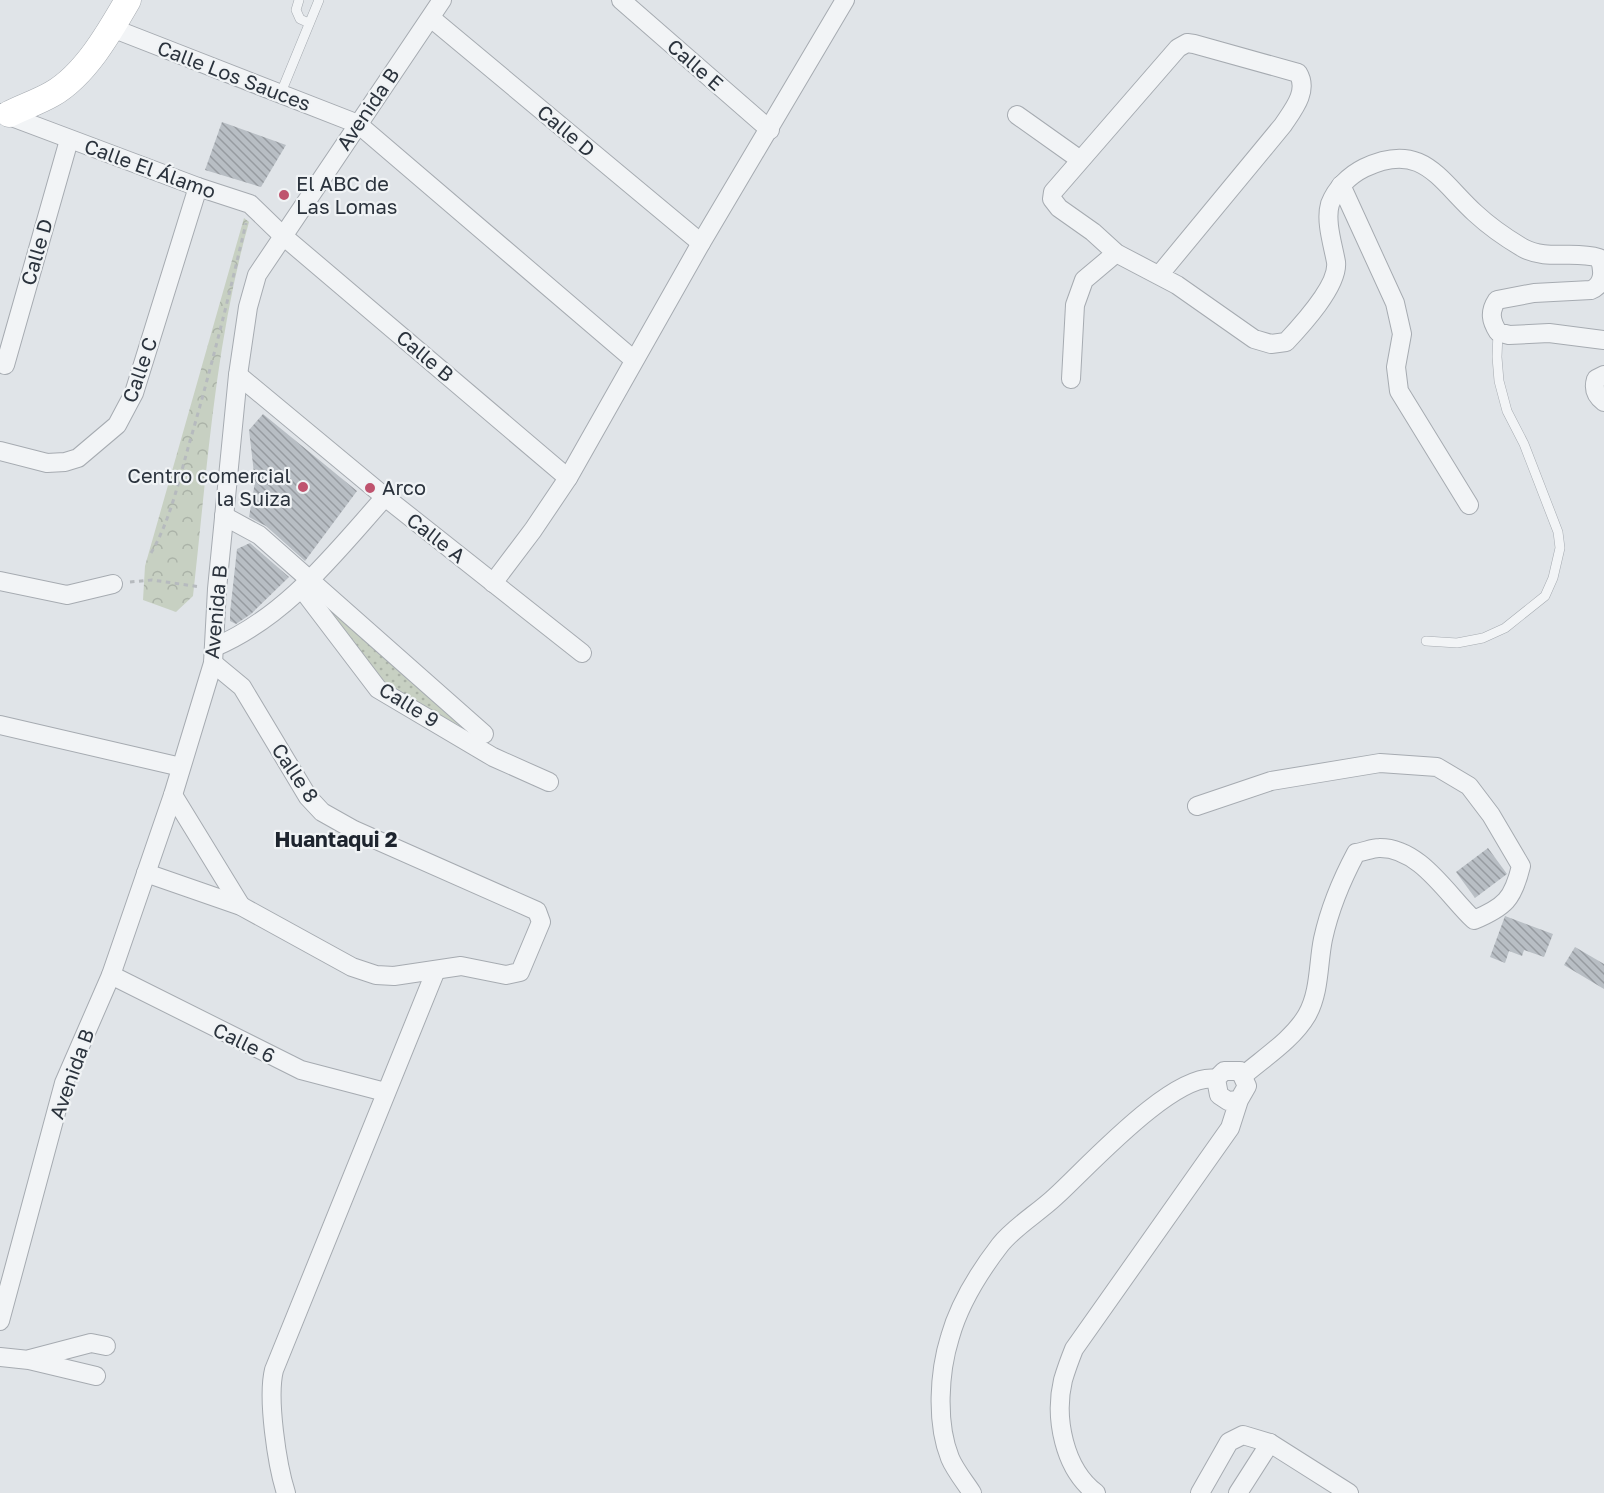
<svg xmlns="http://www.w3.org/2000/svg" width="1604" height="1493" font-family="'Golos Text',sans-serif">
  <defs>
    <pattern id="grass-dots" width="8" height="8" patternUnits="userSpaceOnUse" patternTransform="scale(1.5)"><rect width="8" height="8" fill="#c7d0c2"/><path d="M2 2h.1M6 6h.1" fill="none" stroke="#abb3a8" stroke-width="1.8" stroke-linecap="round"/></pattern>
    <pattern id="park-crowns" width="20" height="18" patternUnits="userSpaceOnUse" patternTransform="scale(1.5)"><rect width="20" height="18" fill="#c7d0c2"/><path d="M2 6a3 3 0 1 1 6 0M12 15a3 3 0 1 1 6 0" fill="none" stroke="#abb3a8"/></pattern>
    <pattern id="building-back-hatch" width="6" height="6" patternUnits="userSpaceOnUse" patternTransform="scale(1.5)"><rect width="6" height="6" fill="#b8bec4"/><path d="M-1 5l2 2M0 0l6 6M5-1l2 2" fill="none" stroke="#969ba0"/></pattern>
  </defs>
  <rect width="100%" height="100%" fill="#e0e4e8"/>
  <path fill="url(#grass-dots)" d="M315,594L479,737L381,681Z"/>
  <path fill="url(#park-crowns)" d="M244,218L249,222C215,343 207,471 193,596L176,612L143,600L145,566Z"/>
  <g fill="url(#building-back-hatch)">
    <path d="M222,122L286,145L261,187L205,170Z"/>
    <path d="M263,414L357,491L305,561L266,526L249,517L255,482L249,430Z"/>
    <path d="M250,543L289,577L251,614L236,624L230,621V613L237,549Z"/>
    <path d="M1488,848L1507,874L1475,898L1456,872Z"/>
    <path d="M1505,916L1553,934L1544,957L1524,950L1522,956L1509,951L1505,963L1490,957Z"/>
    <path d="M1575,947L1604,964V989L1564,965Z"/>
  </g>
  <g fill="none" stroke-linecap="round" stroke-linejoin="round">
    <defs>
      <g id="lane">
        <path d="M299,0L296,10L300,19L309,23"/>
        <path d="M280,95L319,0"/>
        <path d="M1426,641L1457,643L1483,638L1505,628L1545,596L1553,578L1560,548L1558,532L1524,444L1507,411L1499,381L1497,357L1498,332"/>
      </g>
      <g id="street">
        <path d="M621,0L770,130"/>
        <path d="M431,18L701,243"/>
        <path d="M112,28L358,124L634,360"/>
        <path d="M1,113L198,187L250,204L282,235L568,478"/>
        <path d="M1017,115L1079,159"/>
        <path d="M1341,185L1395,303L1402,334L1396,367L1399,391L1469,505"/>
        <path d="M1160,274L1283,125C1293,110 1309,91 1298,73L1194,44L1187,43L1178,48L1053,192L1052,199L1059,208L1093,232L1116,253L1177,285L1254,339L1271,344L1286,342C1301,326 1339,285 1336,262C1333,245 1325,221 1330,204C1336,188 1350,175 1364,168C1422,140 1439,180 1475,213C1489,226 1506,238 1523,248C1547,261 1574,250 1599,258C1604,270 1604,285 1591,290L1534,293L1497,300C1489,312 1491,321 1498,332L1509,335L1549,333L1604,340"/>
        <path d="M5,365L69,140"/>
        <path d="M238,375L385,497L582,653"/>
        <path d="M1604,375L1596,379C1593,389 1596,396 1604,402"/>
        <path d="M1071,379L1075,305L1084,280L1116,253"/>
        <path d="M0,451L47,463L65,462L78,458L117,425L134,393L198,187"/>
        <path d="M224,516L259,535L484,734"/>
        <path d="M0,581L67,595L113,584"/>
        <path d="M493,583L533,530L568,478L701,243L845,0"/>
        <path d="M302,589L378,689L493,757L549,782"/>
        <path d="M215,647C287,616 334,554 385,497"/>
        <path d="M0,725L181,767"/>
        <path d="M173,795L241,906"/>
        <path d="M1197,806L1271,781L1380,763L1437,767L1469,786L1491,815L1521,866C1513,899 1505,907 1474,920C1448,896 1420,847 1379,848C1372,848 1364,852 1356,853C1341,881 1330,907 1323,939C1318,963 1320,992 1307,1015C1293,1039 1265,1057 1244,1075"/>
        <path d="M146,873L241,906L352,967L376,975L394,976L461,966L506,975L520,972L541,922L537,911L354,830L322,812L308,797L242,687L213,663"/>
        <path d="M111,975L301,1070L385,1092"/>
        <path d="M0,1321L64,1083L111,975L173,795L213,663L217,589L238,375L248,307L257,275L442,0"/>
        <path d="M0,1357L29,1360L96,1376"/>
        <path d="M30,1359L91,1343L106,1346"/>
        <path d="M286,1493C277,1465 267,1398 274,1370L436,970"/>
        <path d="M972,1493C965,1482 955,1470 950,1458C936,1423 939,1372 950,1337C959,1305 980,1271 1000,1245C1014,1227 1038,1213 1055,1197C1086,1169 1174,1071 1216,1079"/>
        <path d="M1096,1493C1064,1469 1054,1418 1063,1380C1066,1370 1070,1359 1074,1349L1230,1128L1239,1100L1247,1086L1240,1071H1224L1216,1079L1219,1095L1228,1101L1239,1100"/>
        <path d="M1200,1493L1229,1442L1243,1435L1270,1443L1349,1493"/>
        <path d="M1238,1493L1270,1443"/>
      </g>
      <path id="secondary" d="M9,114C23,107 38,102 52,94C85,75 109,33 128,0"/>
    </defs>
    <use href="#lane" stroke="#a6abb1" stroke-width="10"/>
    <use href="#street" stroke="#a6abb1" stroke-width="20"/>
    <use href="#secondary" stroke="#a6abb1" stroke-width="27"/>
    <g stroke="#b6babe" stroke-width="3" stroke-dasharray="4.5 4.5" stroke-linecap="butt">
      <path d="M151,553C171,519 179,479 190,441C211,369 229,296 246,223"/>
      <path d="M130,582L152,580L201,587"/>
    </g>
    <use href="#lane" stroke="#f2f4f6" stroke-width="9"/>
    <use href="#street" stroke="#f2f4f6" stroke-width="18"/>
    <use href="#secondary" stroke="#fff" stroke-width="26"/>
  </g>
  <g fill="#bf536e" stroke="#f0f3f5" stroke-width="2">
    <circle cx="284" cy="195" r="6"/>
    <circle cx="303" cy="487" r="6"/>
    <circle cx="370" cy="488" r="6"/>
  </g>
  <g text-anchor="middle" stroke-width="4.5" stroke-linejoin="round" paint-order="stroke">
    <g font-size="20" fill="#2b333d" stroke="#f0f3f5">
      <text transform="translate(695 65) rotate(41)" y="7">Calle E</text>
      <text transform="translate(234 76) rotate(21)" y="7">Calle Los Sauces</text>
      <text transform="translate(368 109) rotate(-56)" y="7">Avenida B</text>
      <text transform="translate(566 131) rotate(40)" y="7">Calle D</text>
      <text transform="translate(150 169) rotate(20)" y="7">Calle El Álamo</text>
      <text transform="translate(37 252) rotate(-74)" y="7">Calle D</text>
      <text transform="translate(425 356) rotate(40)" y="7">Calle B</text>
      <text transform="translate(140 370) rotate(-71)" y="7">Calle C</text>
      <text transform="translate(436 538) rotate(38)" y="7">Calle A</text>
      <text transform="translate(216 612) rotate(-85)" y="7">Avenida B</text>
      <text transform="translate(409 705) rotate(32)" y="7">Calle 9</text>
      <text transform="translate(295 773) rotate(56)" y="7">Calle 8</text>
      <text transform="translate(244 1043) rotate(26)" y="7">Calle 6</text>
      <text transform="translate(72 1074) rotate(-70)" y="7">Avenida B</text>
    </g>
    <g font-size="20" fill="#2b333d" stroke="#f0f3f5" text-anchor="start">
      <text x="296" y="191">El ABC de<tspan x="296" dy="23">Las Lomas</tspan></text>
      <text x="291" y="483" text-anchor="end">Centro comercial<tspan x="291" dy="23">la Suiza</tspan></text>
      <text x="382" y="495">Arco</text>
    </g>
    <g font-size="21" font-weight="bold" fill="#1d242e" stroke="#f0f3f5">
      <text x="336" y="847">Huantaqui 2</text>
    </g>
  </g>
</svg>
